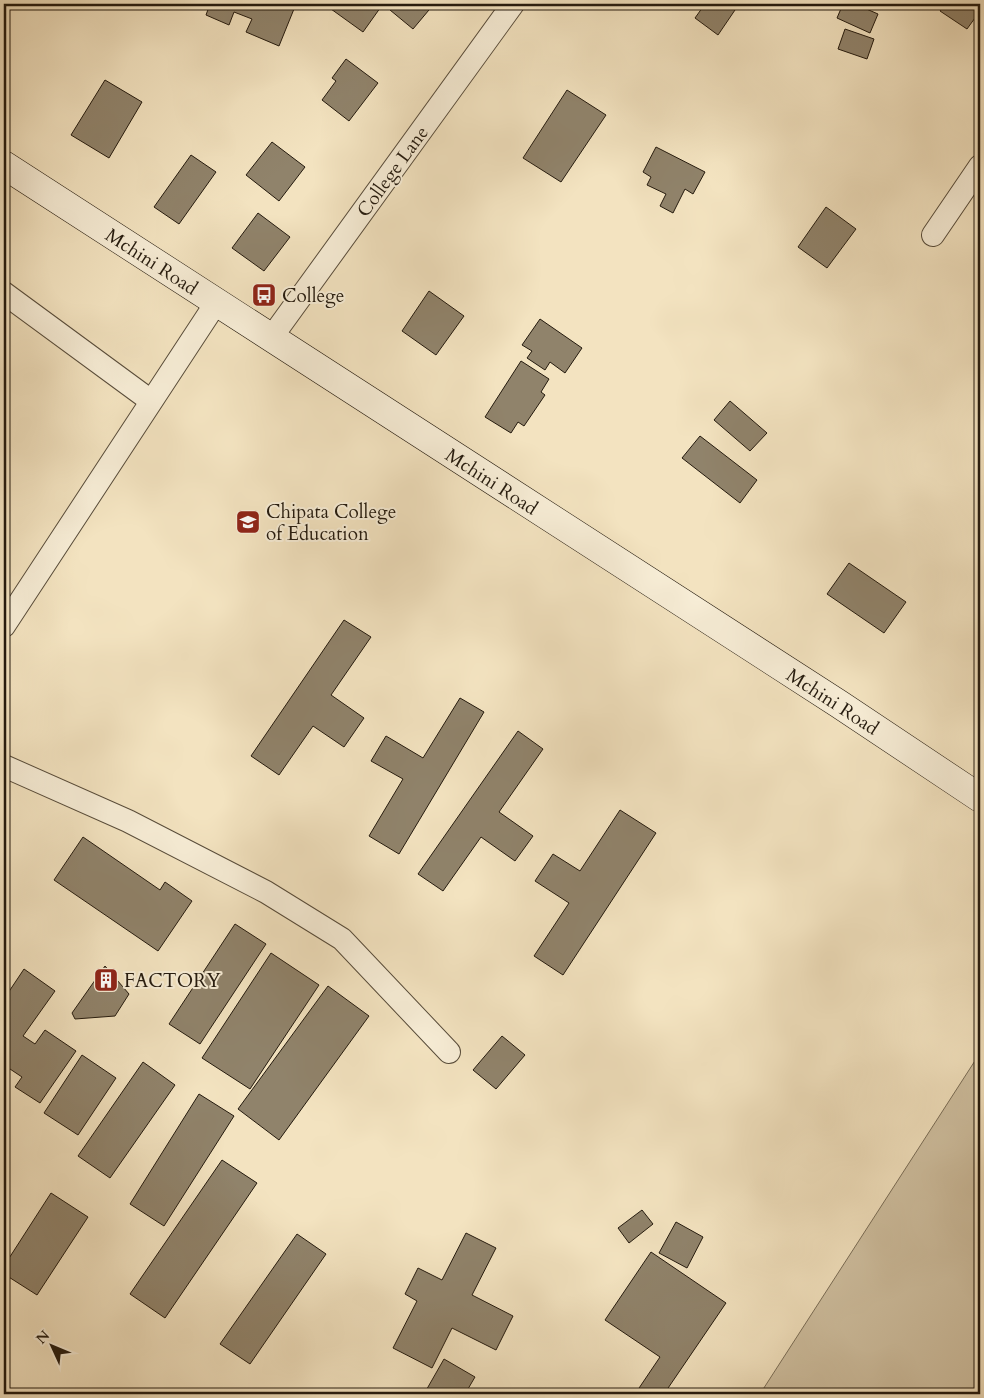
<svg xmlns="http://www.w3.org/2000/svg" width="984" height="1398" font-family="Cardo,serif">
  <rect width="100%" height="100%" fill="#f3e3c0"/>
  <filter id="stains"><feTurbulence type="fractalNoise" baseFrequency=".004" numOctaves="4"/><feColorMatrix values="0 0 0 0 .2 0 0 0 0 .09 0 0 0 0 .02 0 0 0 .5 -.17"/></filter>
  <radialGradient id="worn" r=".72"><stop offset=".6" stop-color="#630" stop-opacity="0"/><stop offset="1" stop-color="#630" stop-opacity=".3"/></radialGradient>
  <path fill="#d0c1a2" stroke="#7a6e58" d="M980,1053V1394H760Z"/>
  <g fill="#90836b" stroke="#241a0e">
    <path d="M210,4H296L279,46L246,32L252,19L234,12L229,25L206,15Z"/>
    <path d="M335,4H383L363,32L331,9Z"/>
    <path d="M395,4H434L413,29L390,10Z"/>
    <path d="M705,4H726L735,10L718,35L695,18Z"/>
    <path d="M843,4H855L878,14L870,33L837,18Z"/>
    <path d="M945,4H980V11L967,29L940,11Z"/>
    <path d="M845,29L874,39L867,59L838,49Z"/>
    <path d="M346,59L378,83L349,121L322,100L336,81L332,78Z"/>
    <path d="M105,80L142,102L109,158L71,135Z"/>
    <path d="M567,90L606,115L561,182L523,158Z"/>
    <path d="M272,142L305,167L279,201L246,175Z"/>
    <path d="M656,147L705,172L693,194L685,189L673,213L660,206L666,194L647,185L651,177L643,172Z"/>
    <path d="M191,155L216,172L179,224L154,207Z"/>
    <path d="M826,207L856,229L827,268L798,247Z"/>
    <path d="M258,213L290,237L264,271L232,248Z"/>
    <path d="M429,291L464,316L436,355L402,331Z"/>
    <path d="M540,319L582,348L565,373L550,362L545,370L527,358L532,351L522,345Z"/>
    <path d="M521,361L549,379L541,392L545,395L524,426L518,422L511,433L485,417Z"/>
    <path d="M730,401L767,433L750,451L714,420Z"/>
    <path d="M700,436L757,480L740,503L682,458Z"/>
    <path d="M849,563L906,602L884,633L827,594Z"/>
    <path d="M344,620L371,637L331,695L364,718L344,747L313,726L279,775L251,756Z"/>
    <path d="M460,698L484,712L399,854L369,836L403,779L371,761L386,736L423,758Z"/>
    <path d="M518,731L543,749L499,812L533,836L515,861L481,837L443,891L418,874Z"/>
    <path d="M620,810L656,833L563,975L534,956L569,903L535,881L553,854L580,871Z"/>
    <path d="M83,837L160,890L165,882L192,901L158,951L54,880Z"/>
    <path d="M235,924L266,944L200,1044L169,1024Z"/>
    <path d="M271,953L319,985L250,1089L202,1058Z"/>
    <path d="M105,966L129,994L115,1016L75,1019L72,1013Z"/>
    <path d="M24,969L55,991L23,1036L35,1044L45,1030L76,1051L40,1103L15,1087L22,1077L4,1065V999Z"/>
    <path d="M328,986L369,1016L279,1140L238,1109Z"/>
    <path d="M502,1036L525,1055L496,1089L473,1070Z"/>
    <path d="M82,1055L116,1078L78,1135L44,1113Z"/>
    <path d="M143,1062L175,1085L110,1178L78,1156Z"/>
    <path d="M199,1094L234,1116L164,1226L130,1204Z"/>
    <path d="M222,1160L257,1183L165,1318L130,1294Z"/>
    <path d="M51,1193L88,1217L37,1295L4,1274V1266Z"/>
    <path d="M642,1210L653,1224L629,1243L618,1228Z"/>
    <path d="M676,1222L703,1237L687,1268L659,1253Z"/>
    <path d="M466,1233L496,1248L472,1295L513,1316L496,1350L452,1328L432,1368L393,1348L417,1301L405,1294L418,1268L442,1280Z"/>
    <path d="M297,1234L326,1254L250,1364L220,1344Z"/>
    <path d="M651,1252L726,1303L664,1394H635L660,1357L605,1320Z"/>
    <path d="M444,1359L475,1377L465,1394H424Z"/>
  </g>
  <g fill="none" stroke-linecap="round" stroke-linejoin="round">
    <defs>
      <g id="street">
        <path d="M933,235L980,166"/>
        <path d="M4,293L151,401"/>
        <path d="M271,338L513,4"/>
        <path d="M4,626L216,303"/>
        <path d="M4,766L128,821L266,892L342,939L449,1052"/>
      </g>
      <path id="secondary" d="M4,165L839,704L980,798"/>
    </defs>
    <use href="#street" stroke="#584c3a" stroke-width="24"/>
    <use href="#secondary" stroke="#241a0e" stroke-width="29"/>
    <use href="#street" stroke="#f7edd6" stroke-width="22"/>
    <use href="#secondary" stroke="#f7edd6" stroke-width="28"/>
  </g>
  <defs>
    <symbol id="bus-square" viewBox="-11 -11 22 22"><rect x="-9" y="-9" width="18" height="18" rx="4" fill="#8f2418" stroke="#f7edd6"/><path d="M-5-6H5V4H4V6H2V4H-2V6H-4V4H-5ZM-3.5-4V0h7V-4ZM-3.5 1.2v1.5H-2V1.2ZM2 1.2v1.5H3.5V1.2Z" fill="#fff"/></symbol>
    <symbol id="school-square" viewBox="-11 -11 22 22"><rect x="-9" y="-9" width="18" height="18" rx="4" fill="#8f2418" stroke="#f7edd6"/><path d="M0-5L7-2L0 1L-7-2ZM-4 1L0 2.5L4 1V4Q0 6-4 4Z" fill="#fff"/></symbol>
    <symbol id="building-square" viewBox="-11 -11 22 22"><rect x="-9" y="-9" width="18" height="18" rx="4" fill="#8f2418" stroke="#f7edd6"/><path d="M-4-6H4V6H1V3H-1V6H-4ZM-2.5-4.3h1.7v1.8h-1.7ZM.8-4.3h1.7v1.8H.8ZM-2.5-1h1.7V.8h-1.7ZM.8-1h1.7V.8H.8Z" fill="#fff"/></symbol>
  </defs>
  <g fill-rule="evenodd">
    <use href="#bus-square" x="250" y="281" width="28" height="28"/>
    <use href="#school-square" x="234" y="508" width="28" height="28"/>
    <use href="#building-square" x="92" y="966" width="28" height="28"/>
  </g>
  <g text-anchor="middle" stroke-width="4" stroke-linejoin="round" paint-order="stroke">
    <g font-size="19" fill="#241a0e" stroke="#f7edd6">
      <text transform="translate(392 171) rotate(-54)" y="7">College Lane</text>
      <text transform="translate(152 261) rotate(33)" y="7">Mchini Road</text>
      <text transform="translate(492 481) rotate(33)" y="7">Mchini Road</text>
      <text transform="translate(833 701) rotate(33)" y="7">Mchini Road</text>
    </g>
    <g font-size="19" fill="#241a0e" stroke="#f7edd6" text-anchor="start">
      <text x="282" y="302">College</text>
      <text x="266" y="518">Chipata College<tspan x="266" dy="22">of Education</tspan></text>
      <text x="124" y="987">FACTORY</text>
    </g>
  </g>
  <rect width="984" height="1398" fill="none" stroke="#f3e3c0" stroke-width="20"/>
  <rect x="5" y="5" width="974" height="1388" fill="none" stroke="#241a0e" stroke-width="2.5"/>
  <rect x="10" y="10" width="964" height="1378" fill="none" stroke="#241a0e"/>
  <g transform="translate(52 1346) rotate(314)" stroke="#f7edd6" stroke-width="4" paint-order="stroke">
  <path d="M0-4L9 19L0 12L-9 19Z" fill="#241a0e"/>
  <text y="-8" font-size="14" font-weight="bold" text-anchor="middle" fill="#241a0e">N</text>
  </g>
  <rect width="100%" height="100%" filter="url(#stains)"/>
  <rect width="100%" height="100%" fill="url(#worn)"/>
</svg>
